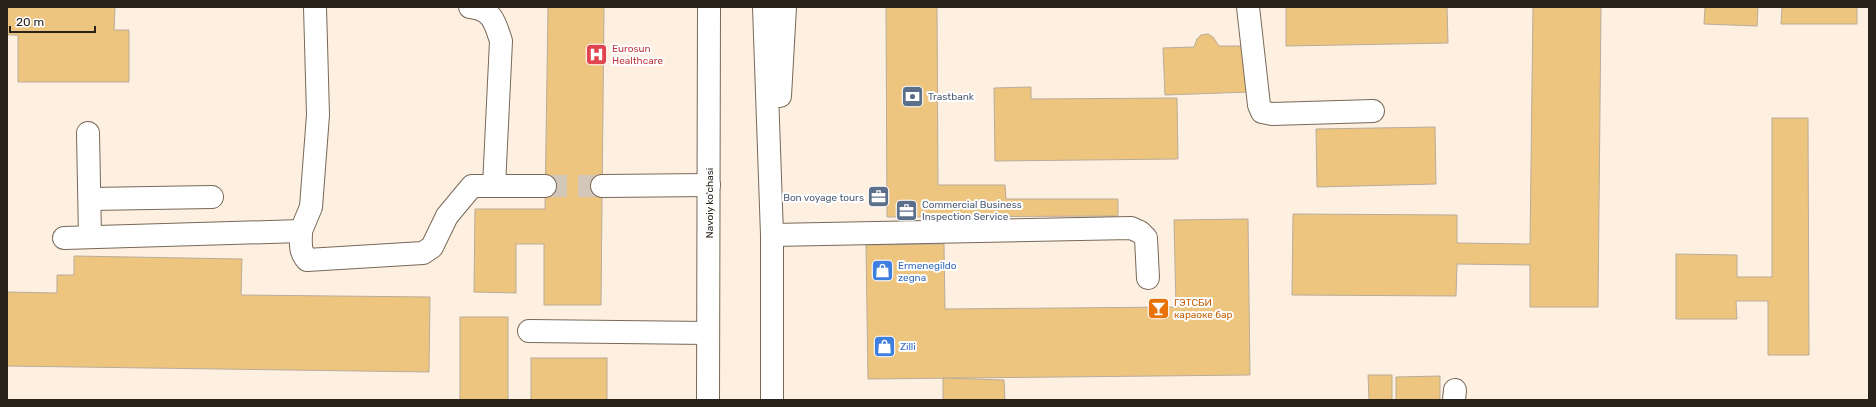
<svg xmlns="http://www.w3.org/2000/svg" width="1876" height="407" font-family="Rubik,sans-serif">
  <rect width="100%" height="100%" fill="#fef0e1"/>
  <g fill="#eec57f" stroke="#b9ac99">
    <path d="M7,7H115L114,30H129V82H18V35H7Z"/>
    <path d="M548,7H604L601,305H544V244H516V293L474,292L475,209H545Z"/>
    <path d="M886,7H937L938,185H1005L1006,199H1118V216L887,217Z"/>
    <path d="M1286,7H1447L1448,43L1286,46Z"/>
    <path d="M1533,7H1601L1598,307H1530V265L1457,264L1456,296L1292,295L1293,214L1457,215V243L1530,244Z"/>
    <path d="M1705,7H1758L1757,26L1704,24Z"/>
    <path d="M1782,7H1857V24H1781Z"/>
    <path d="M1208,34L1213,37L1219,46H1248L1250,92L1165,95L1163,48L1194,47L1197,39L1201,35Z"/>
    <path d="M1031,87V99L1177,98L1178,159L995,161L994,88Z"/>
    <path d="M1772,118H1808L1809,355H1768V301H1736L1737,319H1676V254L1737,255V277H1772Z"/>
    <path d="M1435,127L1436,184L1317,187L1316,129Z"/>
    <path d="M1248,219L1250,375L868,379L866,245L944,244L945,309L1176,307L1174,220Z"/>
    <path d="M74,256L242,259L241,295L430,297L429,372L7,366V292L57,293V275H74Z"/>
    <rect x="460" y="317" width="48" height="83"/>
    <rect x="531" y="358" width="76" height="42"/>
    <path d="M1368,375H1392V400H1369Z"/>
    <path d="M1440,376V400H1396V377Z"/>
    <path d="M943,378L1004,380L1005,400H943Z"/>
  </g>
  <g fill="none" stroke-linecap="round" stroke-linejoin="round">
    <path stroke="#d3c7ba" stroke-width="22" stroke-dasharray="22 11" stroke-linecap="butt" d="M545,186H602"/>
    <defs>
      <g id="minor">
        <path d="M470,7C492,9 495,22 501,41L494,186"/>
        <path d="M1248,7L1259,105L1262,112L1272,114L1373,111"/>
        <path d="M88,133L90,237"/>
        <path d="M602,186L709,185"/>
        <path d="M90,199L212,197"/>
        <path d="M301,231C301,242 299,251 307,260L423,253L432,247L447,216L472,186H545"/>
        <path d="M772,235L1131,228L1140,232L1146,238L1148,278"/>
        <path d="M64,238L301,231L311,207L318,115L315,7"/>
        <path d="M529,331L708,333"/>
        <path d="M1454,400L1455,390"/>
      </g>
      <g id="major">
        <path d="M764,7L772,235V400"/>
        <path d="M780,96L785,7"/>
        <path d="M708,400L709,7"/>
      </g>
    </defs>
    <use href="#minor" stroke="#776958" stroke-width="24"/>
    <use href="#major" stroke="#776958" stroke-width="24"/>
    <use href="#minor" stroke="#fff" stroke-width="22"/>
    <use href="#major" stroke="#fff" stroke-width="22"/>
  </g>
  <defs>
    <symbol id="hospital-square" viewBox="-11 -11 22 22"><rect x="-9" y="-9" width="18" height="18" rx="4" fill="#e0444e" stroke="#fff"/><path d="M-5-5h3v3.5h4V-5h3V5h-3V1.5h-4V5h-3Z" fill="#fff"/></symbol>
    <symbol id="bank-square" viewBox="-11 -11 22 22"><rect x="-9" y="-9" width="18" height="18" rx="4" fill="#5c6f8a" stroke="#fff"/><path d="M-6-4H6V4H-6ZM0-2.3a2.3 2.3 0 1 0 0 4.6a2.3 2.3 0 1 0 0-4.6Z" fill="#fff"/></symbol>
    <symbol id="office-square" viewBox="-11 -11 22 22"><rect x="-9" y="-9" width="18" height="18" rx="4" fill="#5c6f8a" stroke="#fff"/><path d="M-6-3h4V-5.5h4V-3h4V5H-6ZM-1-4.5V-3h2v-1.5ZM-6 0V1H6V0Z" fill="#fff"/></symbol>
    <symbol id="shop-square" viewBox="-11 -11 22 22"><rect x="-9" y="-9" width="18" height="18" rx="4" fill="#3f7fe0" stroke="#fff"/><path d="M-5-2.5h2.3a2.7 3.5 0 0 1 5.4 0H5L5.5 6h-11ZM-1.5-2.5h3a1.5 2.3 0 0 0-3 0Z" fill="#fff"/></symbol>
    <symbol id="bar-square" viewBox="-11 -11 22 22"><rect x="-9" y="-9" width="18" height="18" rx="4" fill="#e8710a" stroke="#fff"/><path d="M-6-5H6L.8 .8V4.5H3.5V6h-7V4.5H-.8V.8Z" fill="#fff"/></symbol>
  </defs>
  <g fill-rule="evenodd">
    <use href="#hospital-square" x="584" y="42" width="25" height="25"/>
    <use href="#bank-square" x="900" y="84" width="25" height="25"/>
    <use href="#office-square" x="866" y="184" width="25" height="25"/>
    <use href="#office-square" x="894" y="198" width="25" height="25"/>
    <use href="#shop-square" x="870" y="258" width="25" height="25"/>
    <use href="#bar-square" x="1146" y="296" width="25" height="25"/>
    <use href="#shop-square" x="872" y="334" width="25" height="25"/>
  </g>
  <g text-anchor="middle" stroke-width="4" stroke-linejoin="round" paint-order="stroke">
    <g font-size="10" fill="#be3a42" stroke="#fff" text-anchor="start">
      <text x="612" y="52">Eurosun<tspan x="612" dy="12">Healthcare</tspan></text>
    </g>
    <g font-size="10" fill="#4e5e75" stroke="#fff" text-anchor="start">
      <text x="928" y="100">Trastbank</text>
      <text x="864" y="201" text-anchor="end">Bon voyage tours</text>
      <text x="922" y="208">Commercial Business<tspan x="922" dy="12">Inspection Service</tspan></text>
    </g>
    <g font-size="10" fill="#29231c" stroke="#fff">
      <text transform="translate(709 203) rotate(-90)" y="4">Navoiy ko'chasi</text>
    </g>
    <g font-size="10" fill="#366cbe" stroke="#fff" text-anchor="start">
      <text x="898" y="269">Ermenegildo<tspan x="898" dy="12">zegna</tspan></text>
      <text x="900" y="350">Zilli</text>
    </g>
    <g font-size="10" fill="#c56008" stroke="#fff" text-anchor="start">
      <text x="1174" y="306">ГЭТСБИ<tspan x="1174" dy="12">караоке бар</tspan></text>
    </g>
  </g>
  <rect width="1876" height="407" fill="none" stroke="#29231c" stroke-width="16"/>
  <path d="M10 26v6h85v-6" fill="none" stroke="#29231c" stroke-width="2"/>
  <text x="16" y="26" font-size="12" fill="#29231c" stroke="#ffffff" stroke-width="3" paint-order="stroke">20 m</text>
</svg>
